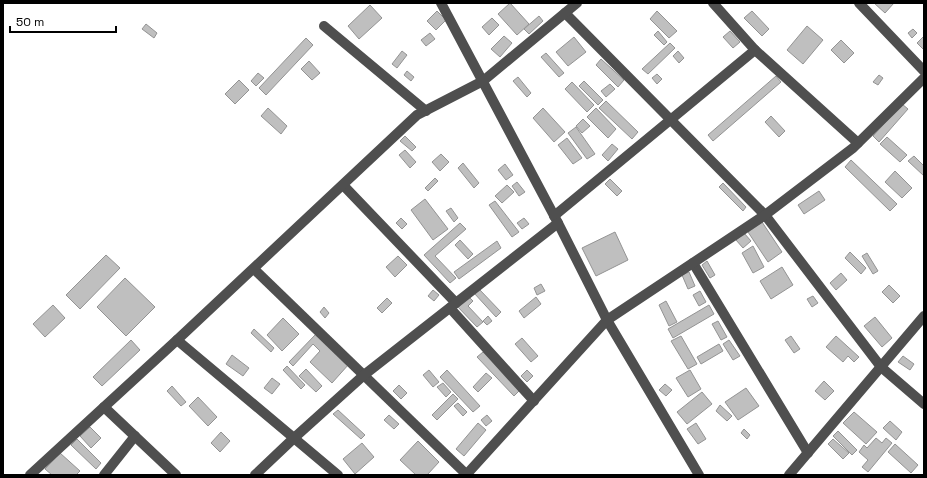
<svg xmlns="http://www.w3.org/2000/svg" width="927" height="478" font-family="'Space Grotesk',sans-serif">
  <rect width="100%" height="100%" fill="#fff"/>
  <g fill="#bfbfbf" stroke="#939393">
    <path d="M510,3L529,24L517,35L498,14Z"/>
    <path d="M874,3H894L885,13Z"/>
    <path d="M370,5L382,18L359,39L348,26Z"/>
    <path d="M437,11L446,20L436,30L427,21Z"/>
    <path d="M657,11L677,31L669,38L650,19Z"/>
    <path d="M752,11L769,29L762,36L744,18Z"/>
    <path d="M539,16L543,21L529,34L524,29Z"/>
    <path d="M492,18L499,25L489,35L482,27Z"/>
    <path d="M146,24L157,33L154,38L142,29Z"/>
    <path d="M807,26L823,40L803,64L787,50Z"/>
    <path d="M913,29L917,33L912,38L908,33Z"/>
    <path d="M658,31L667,42L664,45L654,35Z"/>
    <path d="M730,31L740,42L733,48L723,37Z"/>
    <path d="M430,33L435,39L426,46L421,40Z"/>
    <path d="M504,36L512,43L500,57L491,49Z"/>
    <path d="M924,36V50L917,43Z"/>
    <path d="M574,37L586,52L568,66L556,52Z"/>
    <path d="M306,38L313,45L266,95L259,88Z"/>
    <path d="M841,40L854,53L844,63L831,50Z"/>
    <path d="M670,43L675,48L648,74L642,69Z"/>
    <path d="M402,51L407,55L397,68L392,64Z"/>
    <path d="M678,51L684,58L679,63L673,56Z"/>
    <path d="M546,53L564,73L559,77L541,57Z"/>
    <path d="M601,59L624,80L618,87L596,65Z"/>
    <path d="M309,61L320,73L312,80L301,69Z"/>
    <path d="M407,71L414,77L411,81L404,75Z"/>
    <path d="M258,73L264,78L256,86L251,81Z"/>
    <path d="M657,74L662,79L657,84L652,78Z"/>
    <path d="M879,75L883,78L878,85L873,82Z"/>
    <path d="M776,76L781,82L713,141L708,135Z"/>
    <path d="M518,77L531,93L527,97L513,81Z"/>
    <path d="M239,80L249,90L235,104L225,94Z"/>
    <path d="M584,81L603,100L598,105L579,86Z"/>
    <path d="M572,82L594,105L587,112L565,89Z"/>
    <path d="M610,84L615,89L606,97L601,91Z"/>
    <path d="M606,101L638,132L632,139L599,108Z"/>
    <path d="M902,104L908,109L879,142L873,136Z"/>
    <path d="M268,108L287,126L281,134L261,116Z"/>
    <path d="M543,108L565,132L554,142L533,118Z"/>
    <path d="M596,108L616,129L608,138L587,117Z"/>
    <path d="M771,116L785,131L779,137L765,122Z"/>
    <path d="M583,119L590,126L582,133L576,126Z"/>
    <path d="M576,127L595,154L587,159L568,133Z"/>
    <path d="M405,136L416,147L412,151L400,141Z"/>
    <path d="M887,137L907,155L900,162L880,144Z"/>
    <path d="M567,138L582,158L573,164L558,145Z"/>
    <path d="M612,144L618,149L608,161L602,155Z"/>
    <path d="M405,150L416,162L410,168L399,155Z"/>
    <path d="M441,154L449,162L440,171L432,162Z"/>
    <path d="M914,156L924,166V176L908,161Z"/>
    <path d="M851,160L897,204L890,211L845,167Z"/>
    <path d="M463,163L479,183L474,188L458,168Z"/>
    <path d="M505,164L513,175L506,180L498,170Z"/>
    <path d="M895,171L912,188L902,198L885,182Z"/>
    <path d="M435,178L438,181L428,191L425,188Z"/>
    <path d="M610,179L622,191L617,196L605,184Z"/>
    <path d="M517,182L525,192L519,196L512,186Z"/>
    <path d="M723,183L746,207L743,211L719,187Z"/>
    <path d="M507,185L514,192L502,203L495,196Z"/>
    <path d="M819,191L825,200L804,214L798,205Z"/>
    <path d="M425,199L448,229L433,240L411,210Z"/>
    <path d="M495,201L519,232L512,237L489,205Z"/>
    <path d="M451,208L458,218L454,222L446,211Z"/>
    <path d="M401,218L407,224L402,229L396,223Z"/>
    <path d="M524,218L529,224L522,229L517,223Z"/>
    <path d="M762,222L782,252L768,262L748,232Z"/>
    <path d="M460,223L466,229L435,256L456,278L450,283L424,255Z"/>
    <path d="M615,232L628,260L596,276L582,248Z"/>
    <path d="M744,233L751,241L743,248L736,240Z"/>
    <path d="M460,240L473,254L468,259L455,245Z"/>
    <path d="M497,241L501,248L459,279L454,272Z"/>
    <path d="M753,246L764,267L753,273L742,253Z"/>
    <path d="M850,252L866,268L861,274L845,258Z"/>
    <path d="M867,253L878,271L873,274L862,256Z"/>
    <path d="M106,255L120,268L80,309L66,295Z"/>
    <path d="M398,256L407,265L395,277L386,267Z"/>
    <path d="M707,261L715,275L710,278L702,265Z"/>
    <path d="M782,267L793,285L771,299L760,281Z"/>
    <path d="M689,272L695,286L688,289L682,275Z"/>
    <path d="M841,273L847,280L836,290L830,283Z"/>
    <path d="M125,278L155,307L126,336L97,307Z"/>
    <path d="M541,284L545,291L537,295L534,288Z"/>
    <path d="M889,285L900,296L893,303L882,292Z"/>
    <path d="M479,289L501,312L496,317L474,293Z"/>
    <path d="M433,290L439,295L434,301L428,296Z"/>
    <path d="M700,291L706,302L699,306L693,295Z"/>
    <path d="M467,295L473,301L468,306L483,322L477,327L456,305Z"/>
    <path d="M813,296L818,303L812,307L807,299Z"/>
    <path d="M536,297L541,304L524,318L519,311Z"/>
    <path d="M387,298L392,303L382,313L377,308Z"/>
    <path d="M666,301L677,322L669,326L659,305Z"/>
    <path d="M53,305L65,318L45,337L33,324Z"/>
    <path d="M709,305L714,314L673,338L668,329Z"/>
    <path d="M324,307L329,313L325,318L320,312Z"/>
    <path d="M488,316L492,321L487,325L483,321Z"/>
    <path d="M875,317L892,338L882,347L864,326Z"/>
    <path d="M283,318L299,334L282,351L267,335Z"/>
    <path d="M718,321L727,337L721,340L712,324Z"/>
    <path d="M254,329L274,348L271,352L251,333Z"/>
    <path d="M316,334L349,364L332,383L310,362L320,351L313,344L293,366L289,362Z"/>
    <path d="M681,336L697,364L688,369L671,341Z"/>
    <path d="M791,336L800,349L794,353L785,340Z"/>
    <path d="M836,336L859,357L854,362L848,356L843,362L826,347Z"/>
    <path d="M522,338L538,356L531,362L515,344Z"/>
    <path d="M131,340L140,350L102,386L93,377Z"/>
    <path d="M729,340L740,356L733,360L723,344Z"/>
    <path d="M719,344L723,351L701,364L697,357Z"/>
    <path d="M483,352L520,390L514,396L477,357Z"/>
    <path d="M232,355L249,368L243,376L226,364Z"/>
    <path d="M903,356L914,364L910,370L898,362Z"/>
    <path d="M287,366L305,385L301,389L283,370Z"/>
    <path d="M306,369L322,386L316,392L299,376Z"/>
    <path d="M429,370L439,382L433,387L423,375Z"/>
    <path d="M447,370L480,406L473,412L440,377Z"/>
    <path d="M527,370L533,376L527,382L521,376Z"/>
    <path d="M690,370L701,389L688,397L676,378Z"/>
    <path d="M486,373L492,378L478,392L473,387Z"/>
    <path d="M272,378L280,384L272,394L264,388Z"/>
    <path d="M824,381L834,391L825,400L815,391Z"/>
    <path d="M443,383L451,392L446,397L437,387Z"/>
    <path d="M665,384L672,390L666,396L659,390Z"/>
    <path d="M399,385L407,393L401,399L393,391Z"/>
    <path d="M172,386L186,402L181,406L167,391Z"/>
    <path d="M746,388L759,406L738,420L725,402Z"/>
    <path d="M702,392L712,404L687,424L677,412Z"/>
    <path d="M453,394L458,399L437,420L432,415Z"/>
    <path d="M198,397L217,417L208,426L189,406Z"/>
    <path d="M458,403L467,412L463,416L454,406Z"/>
    <path d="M720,405L732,416L727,421L716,411Z"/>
    <path d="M338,410L365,435L361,439L333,414Z"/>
    <path d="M854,412L877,432L866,444L843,423Z"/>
    <path d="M389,415L399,424L394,429L384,420Z"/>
    <path d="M487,415L492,421L486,426L481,420Z"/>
    <path d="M890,421L902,432L896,440L883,428Z"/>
    <path d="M478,423L486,430L464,456L456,449Z"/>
    <path d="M696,423L706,439L698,444L687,429Z"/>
    <path d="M90,427L101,438L91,448L80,436Z"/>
    <path d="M744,429L750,435L747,439L741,433Z"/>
    <path d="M838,431L857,450L852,455L833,436Z"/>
    <path d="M221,432L230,441L220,452L211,443Z"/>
    <path d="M876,438L882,443L886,438L892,443L868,472L862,467L868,460L859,452L864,445L867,448Z"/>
    <path d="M77,439L101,463L96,469L71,445Z"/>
    <path d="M833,439L849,453L843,459L828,444Z"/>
    <path d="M418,441L439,462L427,475H416L400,460Z"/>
    <path d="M362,443L374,457L355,474L343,459Z"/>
    <path d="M895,444L918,465L911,473L888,452Z"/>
    <path d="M60,453L80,471L76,475H52L45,469Z"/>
  </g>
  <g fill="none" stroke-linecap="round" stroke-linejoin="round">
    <g stroke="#4f4f4f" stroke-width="10">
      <path d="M441,3L558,223L607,320L699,475"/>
      <path d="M713,3L755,50L858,143"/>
      <path d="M859,3L924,71"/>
      <path d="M565,13L765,215L881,367L924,404"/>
      <path d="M324,26L426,111"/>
      <path d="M343,185L456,303"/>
      <path d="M554,216L755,50"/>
      <path d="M693,263L808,453"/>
      <path d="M254,269L466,474"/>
      <path d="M450,308L534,401"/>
      <path d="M177,340L338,475"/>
      <path d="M104,407L176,475"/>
      <path d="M30,475L177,340L417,115L483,81L577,3"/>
      <path d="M104,475L135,436"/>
      <path d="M255,475L294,438L364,375L558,223"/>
      <path d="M466,475L607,320L765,215L853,148L924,78"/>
      <path d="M789,475L924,316"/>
    </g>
  </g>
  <rect width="927" height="478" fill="none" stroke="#000000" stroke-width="8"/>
  <path d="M10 26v6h106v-6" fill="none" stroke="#000000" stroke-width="2"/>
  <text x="16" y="26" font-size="12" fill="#000000" stroke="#ffffff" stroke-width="3" paint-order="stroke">50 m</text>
</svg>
